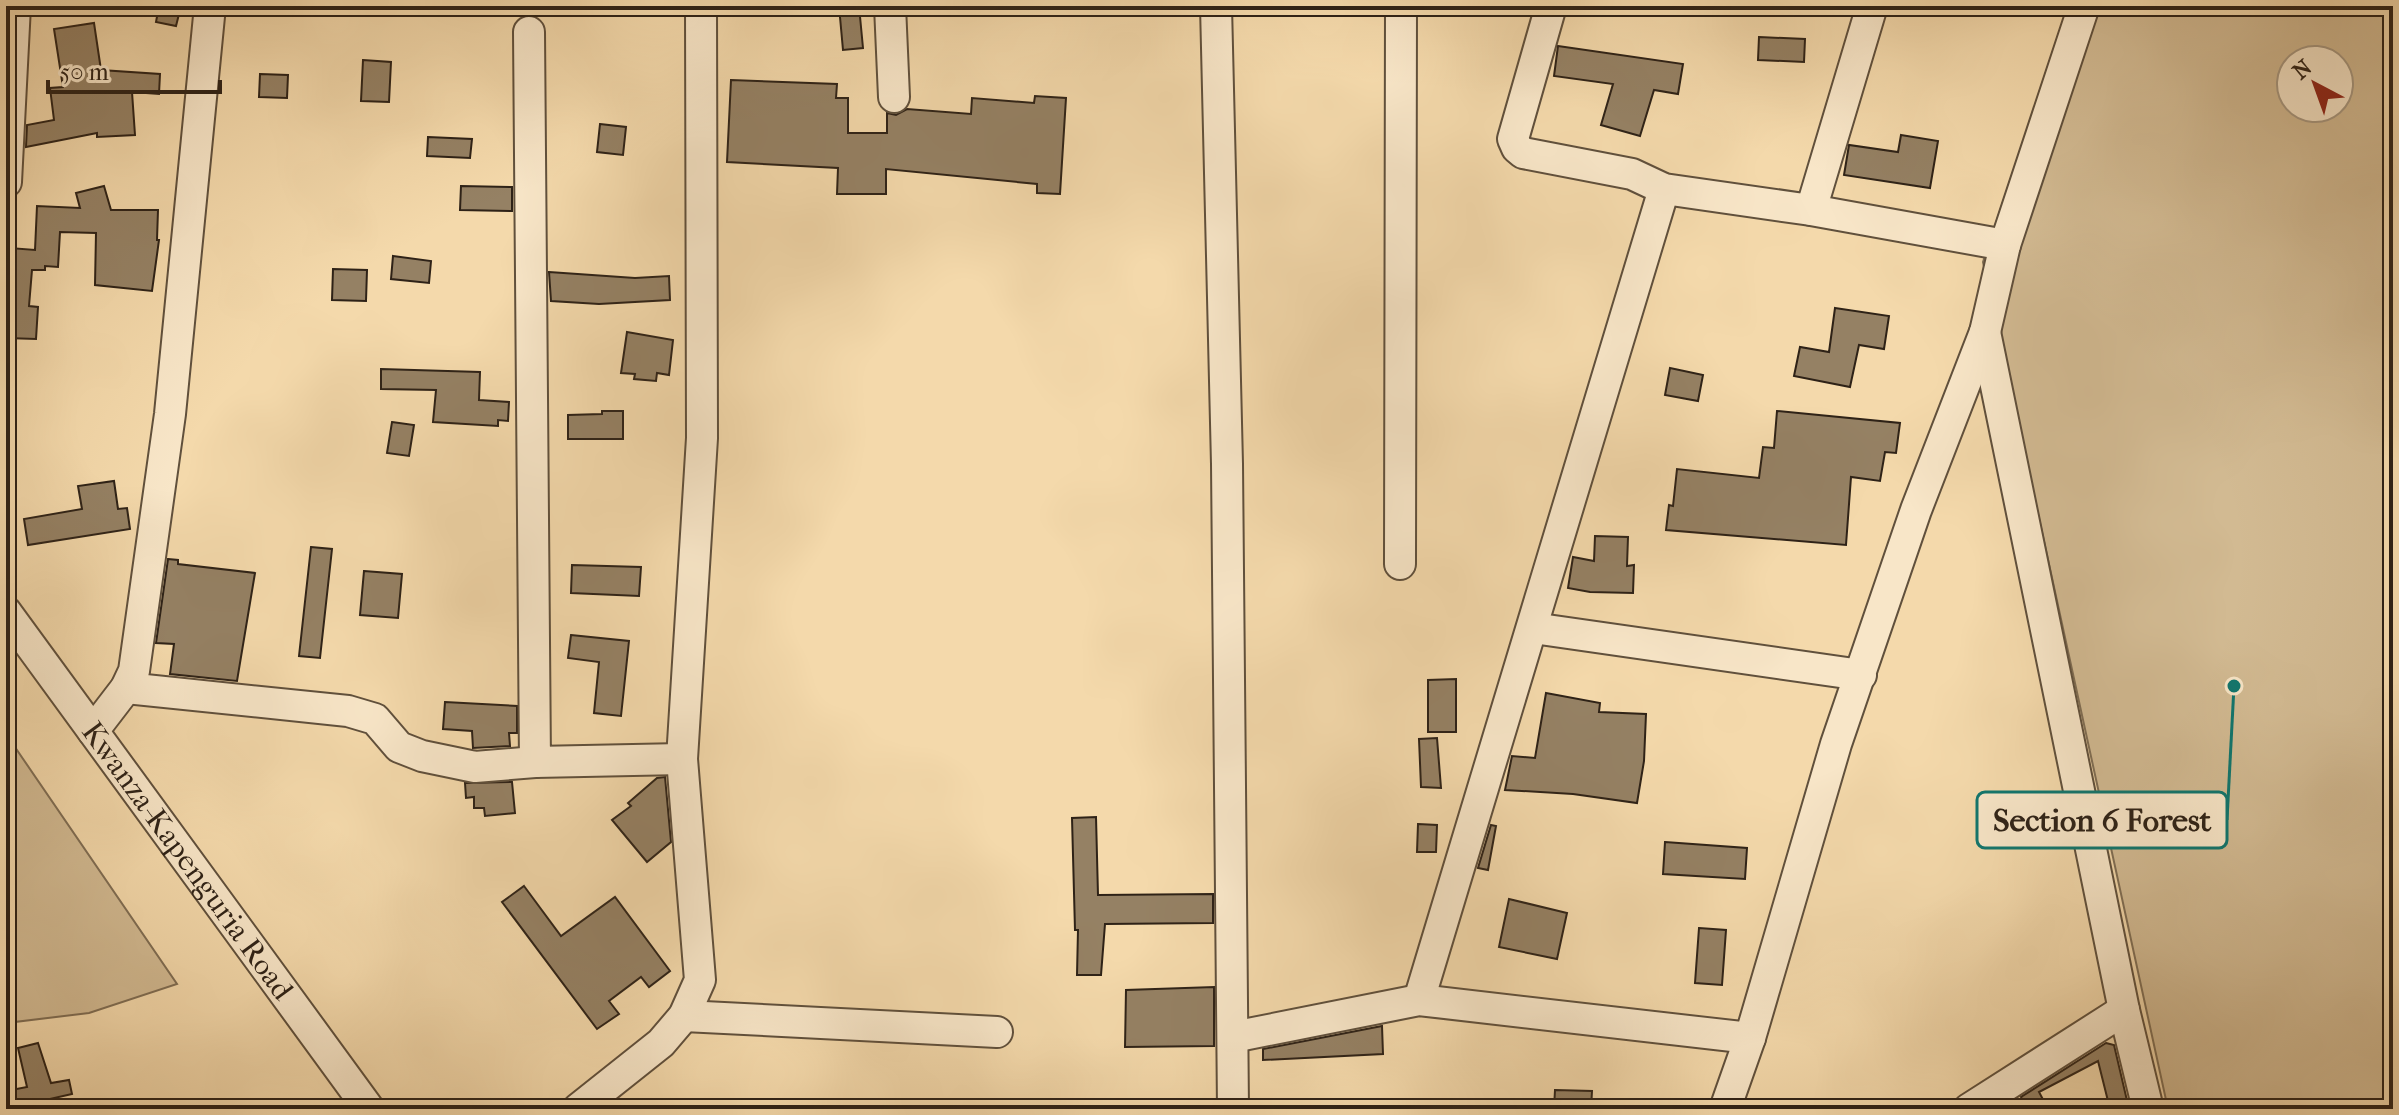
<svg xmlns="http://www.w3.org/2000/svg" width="2399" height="1115" font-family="'IM FELL French Canon',serif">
  <rect width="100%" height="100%" fill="#f4d9ab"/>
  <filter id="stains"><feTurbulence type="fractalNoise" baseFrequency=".0025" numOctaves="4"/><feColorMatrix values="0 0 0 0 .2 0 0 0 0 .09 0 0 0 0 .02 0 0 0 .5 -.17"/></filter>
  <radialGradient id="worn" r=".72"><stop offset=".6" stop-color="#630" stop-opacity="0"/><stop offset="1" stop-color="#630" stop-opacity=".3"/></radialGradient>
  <g fill="#d2ba92" stroke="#806e54" stroke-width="2" fill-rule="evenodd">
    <path d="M2068,6H2393V1109H2168L1983,262ZM2291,60H2339V108H2291Z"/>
    <path d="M6,735V734L177,984L89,1013L6,1023Z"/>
  </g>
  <g fill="#958164" stroke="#2e2217" stroke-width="2">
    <path d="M159,6H181L176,26L156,22Z"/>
    <path d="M839,6H859L863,48L843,50Z"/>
    <path d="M94,23L101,70L160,74L159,94L132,92L135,135L97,137V133L26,147L27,125L54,120L50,88L63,87L54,29Z"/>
    <path d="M1759,37L1805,39L1804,62L1758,60Z"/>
    <path d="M1558,46L1683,64L1678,94L1654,90L1640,136L1601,125L1613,84L1554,76Z"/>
    <path d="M363,60L391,62L389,102L361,101Z"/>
    <path d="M260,74L288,75L287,98L259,97Z"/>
    <path d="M731,80L837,84L836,98H848V133H887V113L896,115L907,109L971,114L972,98L1034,103L1035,96L1066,98L1060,194L1037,193V184L886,169V194H837L838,168L727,162Z"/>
    <path d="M600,124L626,127L623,155L597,152Z"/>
    <path d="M1901,135L1938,141L1930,188L1844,175L1849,145L1898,152Z"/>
    <path d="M428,137L472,139L470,158L427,156Z"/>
    <path d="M104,186L111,210H158L157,240H159L152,291L95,285L96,233L60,232L58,267L45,266V270H32L29,306L38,307L36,339L6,338L10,248L35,250L37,206L80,208L76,193Z"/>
    <path d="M461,186L512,187V211L460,210Z"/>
    <path d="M393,256L431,261L429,283L391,279Z"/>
    <path d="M333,269L367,270L366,301L332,300Z"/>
    <path d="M549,272L635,278L669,276L670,300L599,304L551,301Z"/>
    <path d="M1835,308L1889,316L1884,349L1859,345L1850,387L1794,376L1800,347L1829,352Z"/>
    <path d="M627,332L673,340L669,375L657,373L656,381L634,379L635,374L621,373Z"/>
    <path d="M1670,368L1703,375L1698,401L1665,395Z"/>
    <path d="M381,369L480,372L479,400L509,402L508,421L498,420V426L433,422L436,390L381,389Z"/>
    <path d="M602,411H623V439H568V415L602,414Z"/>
    <path d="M1777,411L1900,423L1896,453L1885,452L1880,481L1851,477L1846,545L1666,530L1669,505L1673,506L1677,469L1759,478L1763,447L1774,448Z"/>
    <path d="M392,422L414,425L409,456L387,453Z"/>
    <path d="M114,481L118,509L127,508L130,529L28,545L24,519L82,509L78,486Z"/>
    <path d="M1595,536L1628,537L1627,566L1634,565L1633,593L1590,592L1568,588L1573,557L1594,561Z"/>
    <path d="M311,547L332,549L320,658L299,656Z"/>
    <path d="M168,559L178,560V564L255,573L237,681L170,674L174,644L156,643Z"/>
    <path d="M572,565L641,567L639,596L571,593Z"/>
    <path d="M364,571L402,574L398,618L360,615Z"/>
    <path d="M571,635L629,641L621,716L594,713L599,662L568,658Z"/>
    <path d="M1456,679V732H1428V680Z"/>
    <path d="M1546,693L1600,703L1599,712L1646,714L1644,761L1637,803L1573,794L1505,790L1512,756L1535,758Z"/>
    <path d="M445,702L517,706V733H509L510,746L473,748L472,731L443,729Z"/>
    <path d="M1437,738L1441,788L1421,787L1419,739Z"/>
    <path d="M665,777L671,842L647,862L612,820L631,806L628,803L657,778Z"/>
    <path d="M512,782L515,813L485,816L484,808H474V797L466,798L465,783Z"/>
    <path d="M1096,817L1098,895L1213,894V923L1105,924L1101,975H1077L1078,930H1075L1072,818Z"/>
    <path d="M1418,824L1437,825L1436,852H1417Z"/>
    <path d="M1491,825L1496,826L1488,870L1478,868Z"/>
    <path d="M1665,842L1747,848L1745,879L1663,874Z"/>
    <path d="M524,886L561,936L615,897L670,971L649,987L641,977L609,1001L619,1014L597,1029L502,902Z"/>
    <path d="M1509,899L1567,913L1557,959L1499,947Z"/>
    <path d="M1699,928L1726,930L1722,985L1695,983Z"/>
    <path d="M1214,987V1046L1125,1047L1126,990Z"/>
    <path d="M1382,1026L1383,1054L1263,1060V1049Z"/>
    <path d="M38,1043L51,1083L69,1080L72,1094L6,1109V1091L27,1087L18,1048Z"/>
    <path d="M2106,1043L2114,1045L2129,1109H2110L2098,1061L2039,1092L2048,1109H2026L2021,1097Z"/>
    <path d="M1555,1090L1592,1091L1591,1109H1554Z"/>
  </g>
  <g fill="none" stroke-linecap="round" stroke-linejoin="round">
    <defs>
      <g id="minor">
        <path d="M890,6L894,97"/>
        <path d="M1216,6L1227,464L1233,1109"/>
        <path d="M1551,6L1513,139L1517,148L1523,153L1632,174L1664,189L1811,210L2005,245L1985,332L1916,510L1836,744L1750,1038L1725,1109"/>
        <path d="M529,32L535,762L682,759"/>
        <path d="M6,182L15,6"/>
        <path d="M1811,210L1872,6"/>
        <path d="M2005,245L2084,6"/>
        <path d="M1985,332L2124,1010L2148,1109"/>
        <path d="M1400,564L1401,6"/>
        <path id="s1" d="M6,612L369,1109"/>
        <path d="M1533,628L1861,675"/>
        <path d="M126,688L348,711L375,719L399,747L422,756L475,767L535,762"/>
        <path d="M93,731L126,688L134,671L170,414L210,6"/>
        <path d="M1419,1000L1664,189"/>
        <path d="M684,1016L997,1032"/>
        <path d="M1233,1037L1419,1000L1750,1038"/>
        <path d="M578,1109L661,1043L684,1016L700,980L682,759L702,438L701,6"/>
        <path d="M1969,1109L2124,1010"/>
      </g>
    </defs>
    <use href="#minor" stroke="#60503c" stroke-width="34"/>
    <use href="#minor" stroke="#f8e6c8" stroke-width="30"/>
  </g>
  <g text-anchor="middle" stroke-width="8" stroke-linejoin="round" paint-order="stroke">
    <g font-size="30" fill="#2e2217" stroke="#f8e6c8">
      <text dy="10" stroke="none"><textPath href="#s1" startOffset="308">Kwanza-Kapenguria Road</textPath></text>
    </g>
  </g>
  <path fill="none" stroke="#0f766e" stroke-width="3" d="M2234 686L2227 820"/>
  <circle fill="#0f766e" stroke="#f8e6c8" stroke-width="3" cx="2234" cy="686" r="8"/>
  <rect fill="#f8e6c8" stroke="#0f766e" stroke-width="3" x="1977" y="792" width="250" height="56" rx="8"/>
  <g font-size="32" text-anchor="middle" font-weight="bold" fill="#2e2217">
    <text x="2102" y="831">Section 6 Forest</text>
  </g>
  <rect width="2399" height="1115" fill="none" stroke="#f4d9ab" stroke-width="32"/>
  <rect x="8" y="8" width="2383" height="1099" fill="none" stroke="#2e2217" stroke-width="4"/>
  <rect x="16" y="16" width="2367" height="1083" fill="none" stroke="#2e2217" stroke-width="2"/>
  <g transform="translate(2315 84) rotate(319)"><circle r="38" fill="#f8e6c8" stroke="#a79881" stroke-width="2"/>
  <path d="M0-6L14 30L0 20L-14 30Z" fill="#8f2418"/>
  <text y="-12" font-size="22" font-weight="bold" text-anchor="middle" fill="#2e2217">N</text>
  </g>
  <path d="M48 80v12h172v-12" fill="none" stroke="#2e2217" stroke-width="4"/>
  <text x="60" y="80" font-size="24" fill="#2e2217" stroke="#f8e6c8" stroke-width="6" paint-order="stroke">50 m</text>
  <rect width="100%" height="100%" filter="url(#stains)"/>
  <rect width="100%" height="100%" fill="url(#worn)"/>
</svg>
